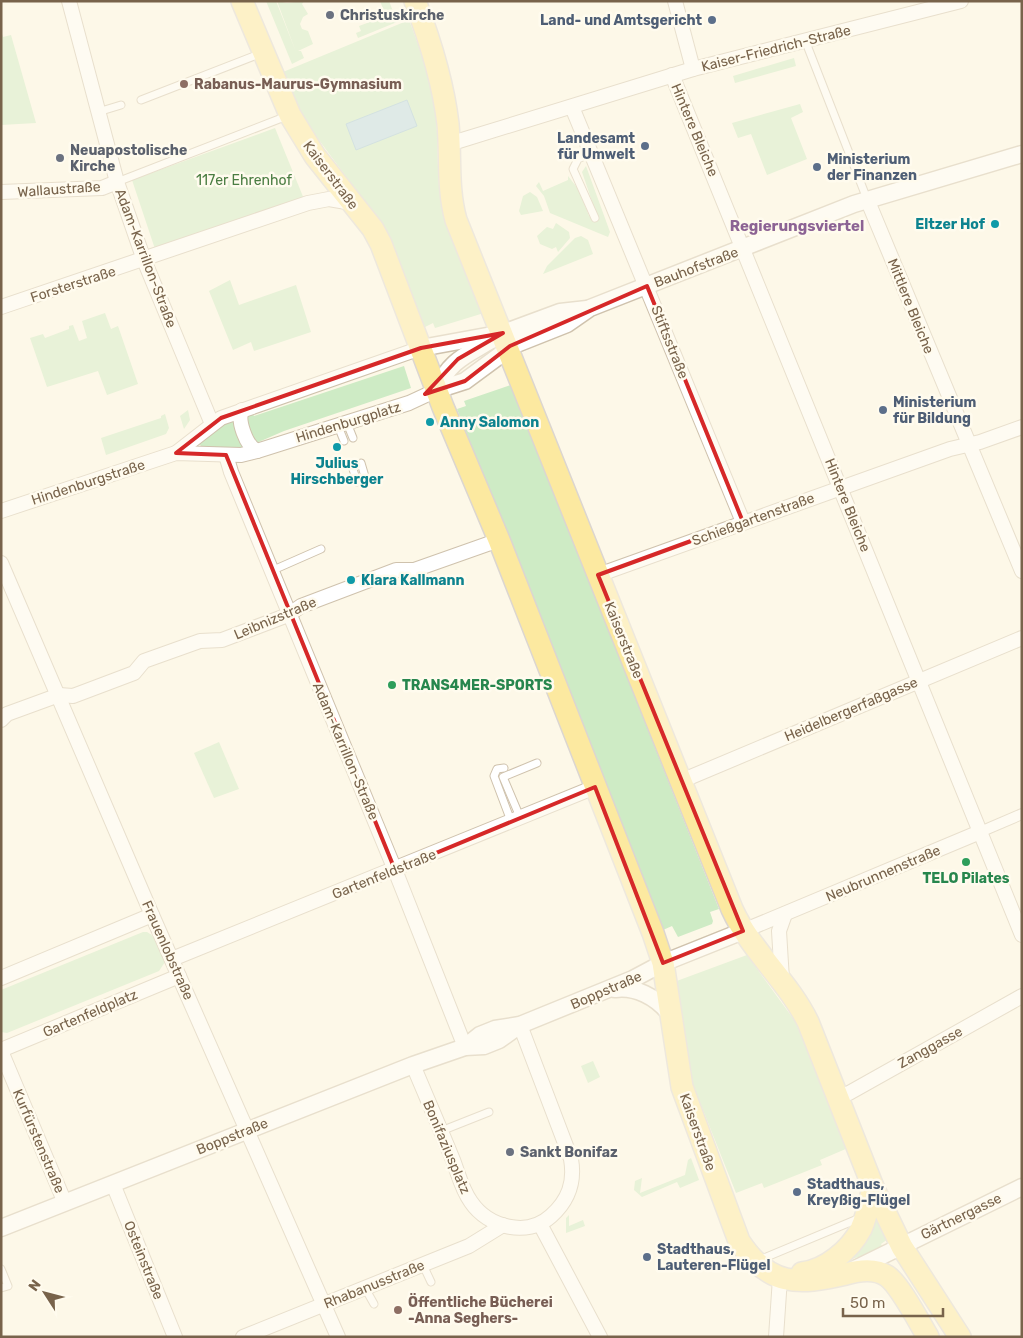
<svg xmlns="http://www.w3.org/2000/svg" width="1023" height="1338" font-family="Rubik,sans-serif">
  <rect width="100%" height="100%" fill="#fdf8e8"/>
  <g fill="#ceebc5">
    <path d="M266,1H276L296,52L277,1L287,3L304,1L302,4L308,14L303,17L300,24L302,29L308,31L313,44L298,51H301L304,58L292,64Z"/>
    <path d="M380,1H389L397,22L358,38L356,33L361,31L359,26L386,16Z"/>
    <path d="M409,20C421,51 433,85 436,119C439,148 436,178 442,207L484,313L435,328L433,323L425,327L385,229L313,132L292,96L283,72Z"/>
    <path d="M1,31L3,37L11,35L36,123L1,125Z"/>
    <path d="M794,58L796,66L735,83L733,76Z"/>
    <path d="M800,104L803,112L791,118L807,159L767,175L751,134L738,138L732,123Z"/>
    <path d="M275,128L304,199L156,252L132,180Z"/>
    <path d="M586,166L610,232L608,237L550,213L544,196L536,186L539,182L543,191L568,180V176L579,190L589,216L592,218L597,216L582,172Z"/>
    <path d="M530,192L537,197L543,211L521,215L519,211L523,196Z"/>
    <path d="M556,223L569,232L570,238L558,252L556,247L552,249L540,244L537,236L547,227L553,229Z"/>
    <path d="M581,236L588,240L593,254L543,274L547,266L575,238Z"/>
    <path d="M230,280L239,305L296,285L311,332L254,351L251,342L233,350L209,291Z"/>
    <path d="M105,313L111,329L118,326L138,384L107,395L98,371L47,387L30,338L43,334L45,338L69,329V326L73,325L79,341L87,338L82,321Z"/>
    <path d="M404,366L411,388L284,431L245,448H203L199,444L222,422L252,412L254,416Z"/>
    <path d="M511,385L719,909L710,912L713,921L712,924L678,937L672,926L663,930L457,409L466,406L464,401Z"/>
    <path d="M188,410L190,420L184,429L180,416Z"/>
    <path d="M165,414L169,428L166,434L106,455L101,438L161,418V416Z"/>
    <path d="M219,742L239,789L214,798L194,753Z"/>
    <path d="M143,932H147C157,937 162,952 165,962L159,971L7,1033L1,1032V990Z"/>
    <path d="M747,955L795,1021L848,1148L820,1160L822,1165L764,1188L762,1183L736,1193L691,1080L674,982Z"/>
    <path d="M593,1061L600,1077L588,1083L581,1066Z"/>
    <path d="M691,1158L699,1180L680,1188L677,1182L642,1197L634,1190L635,1181L642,1178L640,1193L685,1175L688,1160Z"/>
    <path d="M569,1215V1226L583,1220L585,1226L566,1233V1218Z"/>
    <path d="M874,1217L888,1239L881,1244L884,1250L844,1261Z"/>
  </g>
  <path fill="#bbd9e7" stroke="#a1c7d9" d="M407,100L417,126L356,150L346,124Z"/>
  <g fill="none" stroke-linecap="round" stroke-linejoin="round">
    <defs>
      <g id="service">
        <path d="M805,40L867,199"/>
        <path d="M141,100L262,53"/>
        <path d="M98,112L121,105"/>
        <path d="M591,153L578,159L573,169L595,218"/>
        <path d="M117,182L287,116"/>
        <path d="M347,423L353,438"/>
        <path d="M338,426L344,441"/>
        <path d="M361,463L366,480"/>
        <path d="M352,466L357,482"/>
        <path d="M271,571L321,549"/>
        <path d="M504,768L497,769L494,776L511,821"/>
        <path d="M520,817L503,777L537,763"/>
        <path d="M441,1131L489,1112"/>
        <path d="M757,1261L860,1218"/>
        <path d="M423,1265L431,1282"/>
        <path d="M1,1269L8,1286L1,1288"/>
        <path d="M365,1288L374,1304"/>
      </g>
      <path id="pedestrian" d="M980,832L1022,814"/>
      <g id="minor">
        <path d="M69,1L117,182L144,260L212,424"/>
        <path d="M675,1L693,69"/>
        <path d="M672,75L1022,935"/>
        <path d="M572,107L743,522"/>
        <path d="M449,144L693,69L961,1"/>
        <path d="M1,192L102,188L117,182"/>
        <path d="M867,199L1022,571"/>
        <path d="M1,307L308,203L329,199L352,203"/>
        <path d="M242,410C237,420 246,446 257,451"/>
        <path d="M176,453L221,418L421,348"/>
        <path d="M226,455L231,472L395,870L465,1047"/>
        <path d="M1,511L176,453L241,455L257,451L409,403L437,390"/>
        <path d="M1,563L152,915L338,1337"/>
        <path d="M598,575L950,449L980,442L1022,427"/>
        <path d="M1,720L7,714L59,695L73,696L134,673L144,661L200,641L222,640L288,615L301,606L396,570H414L499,540"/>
        <path d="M681,781L1022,638"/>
        <path d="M743,931L980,832"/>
        <path d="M172,959L595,787"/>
        <path d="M1,978L152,915"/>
        <path d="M782,980L779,931L785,914"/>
        <path d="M1,1050L179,976"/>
        <path d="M1,1051L65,1203"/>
        <path d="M413,1065C426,1096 440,1128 453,1160C458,1173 462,1190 471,1202C488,1227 527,1238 551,1216C569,1200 575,1182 571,1159L520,1025"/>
        <path d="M838,1097L849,1093L1022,996"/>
        <path d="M113,1184L175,1337"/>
        <path d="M540,1224L600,1337"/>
        <path d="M243,1337L469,1246L503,1225"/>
        <path d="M776,1337L780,1278"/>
      </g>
      <g id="tertiary">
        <path d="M421,348L503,333L560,312L587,309"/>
        <path d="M437,390L465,381L514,345L567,324L590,308L854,204L1022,154"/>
        <path d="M437,390C449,360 467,355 493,339"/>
        <path d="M615,989C635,986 656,997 669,1013"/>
        <path d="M465,1047L480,1035L495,1029L520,1025L633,979L663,963L743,931"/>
        <path d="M1,1228L413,1065L465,1047L484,1046L499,1040L520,1025"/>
        <path d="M853,1270L1022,1187"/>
      </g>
      <g id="primary">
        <path d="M242,1L290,115L315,156L373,229L381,244L443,407L499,540L653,933L663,963L682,1087L739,1241C769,1287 798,1285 846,1274C860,1270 875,1268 887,1276C900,1285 919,1322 928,1337"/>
        <path d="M415,1C430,40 443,82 448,124C451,156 447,188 456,220L732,909C751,951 788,981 808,1022L873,1187L902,1247L960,1337"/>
        <path d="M802,1273C826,1270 850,1250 861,1229C867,1216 870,1200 873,1187"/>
      </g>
    </defs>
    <use href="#service" stroke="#cfc2ad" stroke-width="9"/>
    <use href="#pedestrian" stroke="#cfc2ad" stroke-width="12"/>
    <use href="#minor" stroke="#cfc2ad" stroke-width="16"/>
    <use href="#tertiary" stroke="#cfc2ad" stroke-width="19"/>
    <use href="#primary" stroke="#dcd6d0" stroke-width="24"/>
    <use href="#service" stroke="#fff" stroke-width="7"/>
    <use href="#pedestrian" stroke="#fff" stroke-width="10"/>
    <use href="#minor" stroke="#fff" stroke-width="14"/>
    <use href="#tertiary" stroke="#fff" stroke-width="16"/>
    <use href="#primary" stroke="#fce9a0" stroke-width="21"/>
  </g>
  <path d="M0 0H1023V1338H0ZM647,286L743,522L598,575L743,931L663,963L595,787L395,870L226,455L176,453L221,418L421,348L503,333L458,359L425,394L465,381L510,346Z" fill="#fdf8e8" fill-opacity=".55" fill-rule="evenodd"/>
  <path fill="none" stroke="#d62828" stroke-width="4" stroke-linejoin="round" d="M647,286L743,522L598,575L743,931L663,963L595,787L395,870L226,455L176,453L221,418L421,348L503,333L458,359L425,394L465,381L510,346Z"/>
  <g fill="#6b7280" stroke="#fffbee" stroke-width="2">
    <circle cx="330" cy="15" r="5"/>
    <circle cx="60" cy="158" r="5"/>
    <circle cx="510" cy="1152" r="5"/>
  </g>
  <g fill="#5c6f8a" stroke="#fffbee" stroke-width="2">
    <circle cx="712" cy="20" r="5"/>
    <circle cx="645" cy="146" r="5"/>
    <circle cx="817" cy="167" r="5"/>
    <circle cx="883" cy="410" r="5"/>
    <circle cx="797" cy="1192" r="5"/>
    <circle cx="647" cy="1257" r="5"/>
  </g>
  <g fill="#8d6e63" stroke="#fffbee" stroke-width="2">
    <circle cx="184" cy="84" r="5"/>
    <circle cx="398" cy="1310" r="5"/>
  </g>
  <g fill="#0f9aa8" stroke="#fffbee" stroke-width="2">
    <circle cx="995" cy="224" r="5"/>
    <circle cx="430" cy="422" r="5"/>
    <circle cx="337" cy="447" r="5"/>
    <circle cx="351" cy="580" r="5"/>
  </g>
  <g fill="#2e9e5b" stroke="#fffbee" stroke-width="2">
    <circle cx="392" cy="685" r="5"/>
    <circle cx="966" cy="862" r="5"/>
  </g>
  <g text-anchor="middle" stroke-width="5" stroke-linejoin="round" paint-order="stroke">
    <g font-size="14" font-weight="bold" fill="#5b616d" stroke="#fffbee" text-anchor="start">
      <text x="340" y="20">Christuskirche</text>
      <text x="70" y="155">Neuapostolische<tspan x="70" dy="16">Kirche</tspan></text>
      <text x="520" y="1157">Sankt Bonifaz</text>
    </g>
    <g font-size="14" font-weight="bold" fill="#4e5e75" stroke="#fffbee" text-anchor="start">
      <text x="702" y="25" text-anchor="end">Land- und Amtsgericht</text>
      <text x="635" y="143" text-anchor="end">Landesamt<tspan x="635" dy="16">für Umwelt</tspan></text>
      <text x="827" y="164">Ministerium<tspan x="827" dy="16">der Finanzen</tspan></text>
      <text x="893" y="407">Ministerium<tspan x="893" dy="16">für Bildung</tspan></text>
      <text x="807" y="1189">Stadthaus,<tspan x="807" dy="16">Kreyßig-Flügel</tspan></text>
      <text x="657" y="1254">Stadthaus,<tspan x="657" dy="16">Lauteren-Flügel</tspan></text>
    </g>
    <g font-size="14" fill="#78634b" stroke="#fffbee">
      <text transform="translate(776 48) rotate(-14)" y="5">Kaiser-Friedrich-Straße</text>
      <text transform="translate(695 130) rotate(67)" y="5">Hintere Bleiche</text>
      <text transform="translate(331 175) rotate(53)" y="5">Kaiserstraße</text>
      <text transform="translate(59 189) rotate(-4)" y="5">Wallaustraße</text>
      <text transform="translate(146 258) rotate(69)" y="5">Adam-Karrillon-Straße</text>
      <text transform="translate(696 267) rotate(-21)" y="5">Bauhofstraße</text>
      <text transform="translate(73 284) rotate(-18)" y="5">Forsterstraße</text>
      <text transform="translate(911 306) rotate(68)" y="5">Mittlere Bleiche</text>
      <text transform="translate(670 342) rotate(68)" y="5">Stiftsstraße</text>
      <text transform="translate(348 422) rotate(-17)" y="5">Hindenburgplatz</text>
      <text transform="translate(88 482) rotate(-18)" y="5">Hindenburgstraße</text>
      <text transform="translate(848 505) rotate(68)" y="5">Hintere Bleiche</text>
      <text transform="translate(753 519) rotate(-20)" y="5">Schießgartenstraße</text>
      <text transform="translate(275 618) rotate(-23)" y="5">Leibnizstraße</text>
      <text transform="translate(624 640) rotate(68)" y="5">Kaiserstraße</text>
      <text transform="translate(851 709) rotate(-23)" y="5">Heidelbergerfaßgasse</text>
      <text transform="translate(346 751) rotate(67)" y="5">Adam-Karrillon-Straße</text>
      <text transform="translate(883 873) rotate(-23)" y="5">Neubrunnenstraße</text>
      <text transform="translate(384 874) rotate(-22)" y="5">Gartenfeldstraße</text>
      <text transform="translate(168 950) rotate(66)" y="5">Frauenlobstraße</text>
      <text transform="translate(606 990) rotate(-23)" y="5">Boppstraße</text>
      <text transform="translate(90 1013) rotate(-23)" y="5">Gartenfeldplatz</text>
      <text transform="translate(930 1047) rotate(-29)" y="5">Zanggasse</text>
      <text transform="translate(698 1132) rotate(70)" y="5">Kaiserstraße</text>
      <text transform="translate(232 1136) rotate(-22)" y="5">Boppstraße</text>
      <text transform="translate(39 1141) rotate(67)" y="5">Kurfürstenstraße</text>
      <text transform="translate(447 1147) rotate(67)" y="5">Bonifaziusplatz</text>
      <text transform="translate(961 1216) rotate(-26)" y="5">Gärtnergasse</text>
      <text transform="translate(144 1260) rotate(68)" y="5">Osteinstraße</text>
      <text transform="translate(374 1284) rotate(-22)" y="5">Rhabanusstraße</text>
    </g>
    <g font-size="14" font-weight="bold" fill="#785e54" stroke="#fffbee" text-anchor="start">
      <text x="194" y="89">Rabanus-Maurus-Gymnasium</text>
      <text x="408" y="1307">Öffentliche Bücherei<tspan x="408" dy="16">-Anna Seghers-</tspan></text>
    </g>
    <g font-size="14" fill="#4a7d42" stroke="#fffbee">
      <text x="244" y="185">117er Ehrenhof</text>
    </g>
    <g font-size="14" font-weight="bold" fill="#0d838f" stroke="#fffbee" text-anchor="start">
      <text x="985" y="229" text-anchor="end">Eltzer Hof</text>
      <text x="440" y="427">Anny Salomon</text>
      <text x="337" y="468" text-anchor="middle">Julius<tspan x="337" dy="16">Hirschberger</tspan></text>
      <text x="361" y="585">Klara Kallmann</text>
    </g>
    <g font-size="14" font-weight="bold" fill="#27864d" stroke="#fffbee" text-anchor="start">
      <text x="402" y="690">TRANS4MER-SPORTS</text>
      <text x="966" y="883" text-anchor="middle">TELO Pilates</text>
    </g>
    <g font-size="15" font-weight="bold" fill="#8c6394" stroke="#fffbee">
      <text x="797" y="231">Regierungsviertel</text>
    </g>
  </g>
  <rect width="1023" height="1338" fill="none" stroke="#78634b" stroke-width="5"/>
  <g transform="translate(45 1293) rotate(306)" stroke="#fffbee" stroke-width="4" paint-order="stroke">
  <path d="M0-4L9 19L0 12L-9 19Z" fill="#78634b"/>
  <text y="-8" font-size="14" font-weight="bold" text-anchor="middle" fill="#78634b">N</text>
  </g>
  <path d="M843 1308v8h100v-8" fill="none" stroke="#78634b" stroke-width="2.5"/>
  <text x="850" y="1308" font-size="15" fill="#78634b" stroke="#fffbee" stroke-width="4" paint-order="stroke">50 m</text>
</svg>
